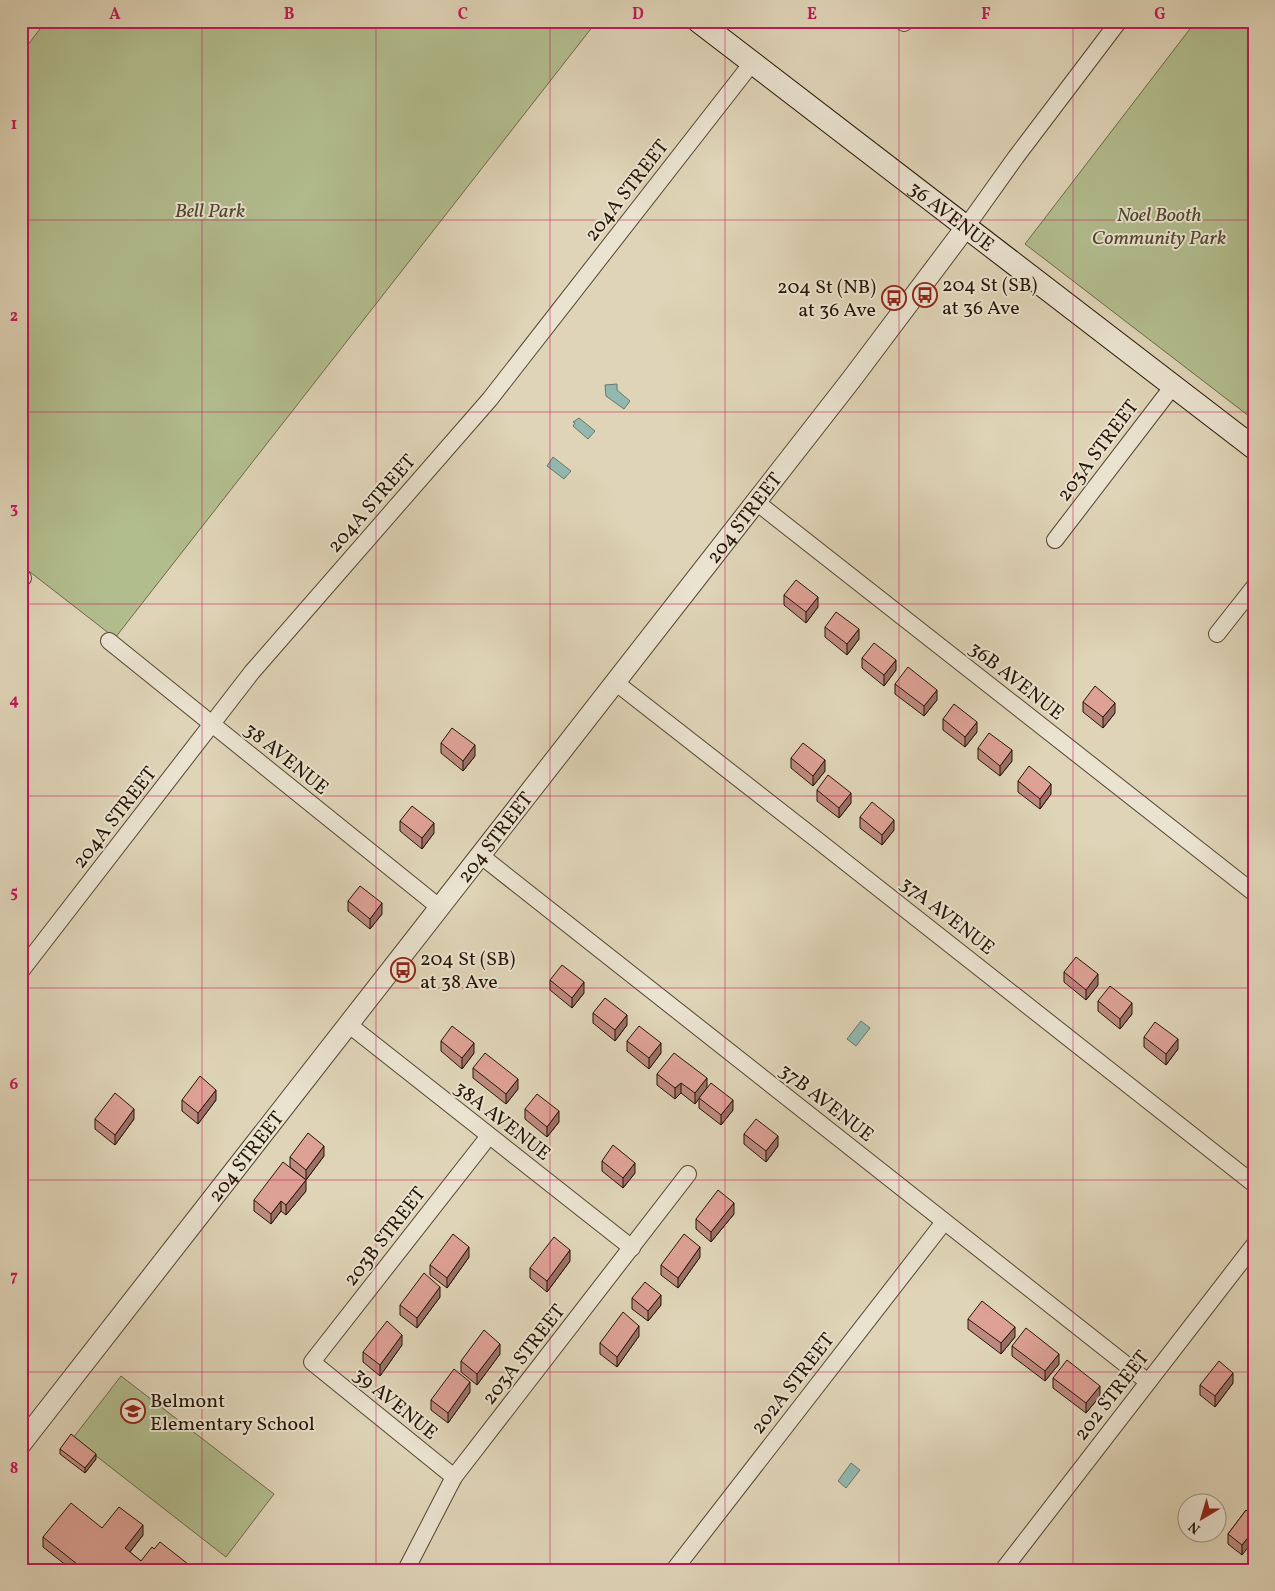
<svg xmlns="http://www.w3.org/2000/svg" width="1275" height="1591" font-family="Vollkorn,serif">
  <rect width="100%" height="100%" fill="#dfd4b7"/>
  <filter id="stains"><feTurbulence type="fractalNoise" baseFrequency=".004" numOctaves="4"/><feColorMatrix values="0 0 0 0 .2 0 0 0 0 .09 0 0 0 0 .02 0 0 0 .5 -.17"/></filter>
  <radialGradient id="worn" r=".72"><stop offset=".6" stop-color="#630" stop-opacity="0"/><stop offset="1" stop-color="#630" stop-opacity=".3"/></radialGradient>
  <g fill="#b2bd8e" stroke="#6c694a">
    <path d="M46,21H597L115,638L21,565V54Z"/>
    <path d="M1196,21H1254V420L1025,244Z"/>
    <path d="M121,1376L274,1494L226,1557L73,1438Z"/>
  </g>
  <g fill="#93b8af" stroke="#67776b">
    <path d="M617,384V390L630,401L624,409L606,396L605,385Z"/>
    <path d="M579,418L595,431L588,439L573,426L575,423L573,422Z"/>
    <path d="M553,457L571,471L564,479L547,466Z"/>
    <path d="M861,1021L870,1028L856,1046L847,1039Z"/>
    <path d="M851,1463L860,1470L846,1488L838,1481Z"/>
  </g>
  <g fill="none" stroke-linecap="round" stroke-linejoin="round">
    <defs>
      <g id="minor">
        <path d="M904,23L906,21"/>
        <path d="M966,227L1016,157L1119,21"/>
        <path d="M755,501L1254,893"/>
        <path d="M1055,540L1173,386"/>
        <path d="M21,577L23,578L21,579"/>
        <path d="M1217,634L1254,587"/>
        <path d="M109,641L439,907"/>
        <path d="M615,682L816,839L1254,1184"/>
        <path d="M480,855L1148,1382"/>
        <path d="M21,971L252,672L490,399L752,63"/>
        <path d="M348,1024L632,1248"/>
        <path d="M454,1477L312,1362L489,1136"/>
        <path d="M406,1570L454,1477L688,1174"/>
        <path d="M674,1570L944,1222"/>
        <path d="M1003,1570L1254,1245"/>
      </g>
      <g id="tertiary">
        <path id="s1" d="M21,1444L851,380L966,227"/>
      </g>
      <g id="secondary">
        <path id="s2" d="M698,21L1254,448"/>
      </g>
    </defs>
    <use href="#minor" stroke="#544532" stroke-width="18"/>
    <use href="#tertiary" stroke="#544532" stroke-width="22"/>
    <use href="#secondary" stroke="#251505" stroke-width="24"/>
    <use href="#minor" stroke="#eae3d0" stroke-width="16"/>
    <use href="#tertiary" stroke="#eae3d0" stroke-width="20"/>
    <use href="#secondary" stroke="#eae3d0" stroke-width="22"/>
  </g>
  <g fill="#be8a80" stroke="#251505">
    <path d="M784,595L818,607L806,623L784,605Z"/>
    <path d="M825,627L859,639L847,655L825,637Z"/>
    <path d="M862,658L896,670L884,686L862,668Z"/>
    <path d="M895,684L937,700L924,716L895,694Z"/>
    <path d="M1083,702L1115,713L1103,728L1083,712Z"/>
    <path d="M943,719L977,732L965,747L943,730Z"/>
    <path d="M441,743L475,756L463,771L441,753Z"/>
    <path d="M978,748L1012,761L1000,776L978,759Z"/>
    <path d="M791,758L825,771L813,786L791,768Z"/>
    <path d="M1018,781L1051,794L1040,809L1018,792Z"/>
    <path d="M817,790L851,803L839,818L817,801Z"/>
    <path d="M860,817L894,830L882,845L860,828Z"/>
    <path d="M400,821L434,833L422,849L400,831Z"/>
    <path d="M348,901L382,914L370,929L348,911Z"/>
    <path d="M1064,972L1098,985L1086,1000L1064,982Z"/>
    <path d="M550,980L584,993L572,1008L550,990Z"/>
    <path d="M1098,1001L1132,1014L1120,1029L1098,1011Z"/>
    <path d="M593,1013L627,1025L615,1041L593,1023Z"/>
    <path d="M1144,1037L1178,1049L1166,1065L1144,1047Z"/>
    <path d="M441,1041L474,1053L462,1069L441,1051Z"/>
    <path d="M627,1041L661,1053L649,1069L627,1051Z"/>
    <path d="M473,1068L518,1089L506,1104L473,1078Z"/>
    <path d="M657,1074L707,1088L733,1110L721,1125L699,1108V1098L695,1104L681,1093L675,1099L657,1085Z"/>
    <path d="M182,1100H216L198,1124L182,1111Z"/>
    <path d="M525,1109L559,1122L547,1137L525,1119Z"/>
    <path d="M95,1119H134L115,1145L95,1129Z"/>
    <path d="M744,1134L778,1146L766,1162L744,1144Z"/>
    <path d="M324,1156L306,1180L290,1167V1157Z"/>
    <path d="M602,1161L635,1173L623,1188L602,1171Z"/>
    <path d="M306,1191L286,1215L281,1211L271,1224L254,1211V1200Z"/>
    <path d="M734,1214L711,1242L696,1229V1219Z"/>
    <path d="M469,1257L447,1288L430,1275V1265Z"/>
    <path d="M700,1257L678,1288L661,1275V1265Z"/>
    <path d="M570,1261L547,1292L530,1278V1268Z"/>
    <path d="M440,1297L417,1328L400,1315V1305Z"/>
    <path d="M632,1298L661,1305L648,1321L632,1309Z"/>
    <path d="M968,1319L1015,1337L1001,1354L968,1329Z"/>
    <path d="M639,1336L617,1367L600,1354V1343Z"/>
    <path d="M402,1345L380,1376L363,1362V1352Z"/>
    <path d="M1012,1346L1059,1364L1045,1381L1012,1356Z"/>
    <path d="M500,1354L477,1385L461,1372V1361Z"/>
    <path d="M1053,1378L1100,1396L1086,1413L1053,1388Z"/>
    <path d="M1233,1383L1215,1407L1200,1395V1385Z"/>
    <path d="M470,1392L448,1423L431,1410V1400Z"/>
    <path d="M60,1449L96,1459L85,1473L60,1454Z"/>
    <path d="M1246,1510L1242,1555L1228,1544V1534Z"/>
    <path d="M102,1528L143,1535L130,1552L141,1561L154,1549L193,1570H72L43,1547V1537Z"/>
  </g>
  <g fill="#9b7168" stroke="#251505">
    <path d="M818,597V607L806,623V612Z"/>
    <path d="M859,629V639L847,655V644Z"/>
    <path d="M896,660V670L884,686V675Z"/>
    <path d="M937,690V700L924,716V706Z"/>
    <path d="M1115,703V713L1103,728V717Z"/>
    <path d="M977,722V732L965,747V737Z"/>
    <path d="M475,745V756L463,771V761Z"/>
    <path d="M1012,750V761L1000,776V766Z"/>
    <path d="M825,760V771L813,786V776Z"/>
    <path d="M1051,784V794L1040,809V799Z"/>
    <path d="M851,793V803L839,818V808Z"/>
    <path d="M894,820V830L882,845V835Z"/>
    <path d="M434,823V833L422,849V838Z"/>
    <path d="M382,903V914L370,929V919Z"/>
    <path d="M1098,974V985L1086,1000V990Z"/>
    <path d="M584,982V993L572,1008V998Z"/>
    <path d="M1132,1003V1014L1120,1029V1019Z"/>
    <path d="M627,1015V1025L615,1041V1030Z"/>
    <path d="M1178,1039V1049L1166,1065V1054Z"/>
    <path d="M474,1043V1053L462,1069V1058Z"/>
    <path d="M661,1043V1053L649,1069V1058Z"/>
    <path d="M707,1078V1088L695,1104V1093Z"/>
    <path d="M518,1079V1089L506,1104V1094Z"/>
    <path d="M681,1083V1093L675,1099V1088Z"/>
    <path d="M216,1090V1100L198,1124V1113Z"/>
    <path d="M733,1100V1110L721,1125V1115Z"/>
    <path d="M134,1109V1119L115,1145V1135Z"/>
    <path d="M559,1111V1122L547,1137V1127Z"/>
    <path d="M778,1136V1146L766,1162V1151Z"/>
    <path d="M324,1146V1156L306,1180V1170Z"/>
    <path d="M635,1163V1173L623,1188V1178Z"/>
    <path d="M306,1180V1191L286,1215V1205Z"/>
    <path d="M281,1201V1211L271,1224V1214Z"/>
    <path d="M734,1203V1214L711,1242V1232Z"/>
    <path d="M469,1247V1257L447,1288V1278Z"/>
    <path d="M700,1247V1257L678,1288V1278Z"/>
    <path d="M570,1250V1261L547,1292V1281Z"/>
    <path d="M440,1287V1297L417,1328V1318Z"/>
    <path d="M661,1295V1305L648,1321V1311Z"/>
    <path d="M639,1326V1336L617,1367V1357Z"/>
    <path d="M1015,1327V1337L1001,1354V1343Z"/>
    <path d="M402,1335V1345L380,1376V1365Z"/>
    <path d="M500,1344V1354L477,1385V1374Z"/>
    <path d="M1059,1354V1364L1045,1381V1371Z"/>
    <path d="M1233,1373V1383L1215,1407V1396Z"/>
    <path d="M470,1382V1392L448,1423V1413Z"/>
    <path d="M1100,1386V1396L1086,1413V1403Z"/>
    <path d="M96,1454V1459L85,1473V1468Z"/>
    <path d="M143,1525V1535L125,1558V1548Z"/>
    <path d="M1254,1530V1540L1242,1555V1545Z"/>
  </g>
  <g fill="#dda195" stroke="#251505">
    <path d="M796,580L818,597L806,612L784,595Z"/>
    <path d="M836,612L859,629L847,644L825,627Z"/>
    <path d="M874,643L896,660L884,675L862,658Z"/>
    <path d="M908,667L937,690L924,706L895,684Z"/>
    <path d="M1095,686L1115,703L1103,717L1083,702Z"/>
    <path d="M954,704L977,722L965,737L943,719Z"/>
    <path d="M452,728L475,745L463,761L441,743Z"/>
    <path d="M989,733L1012,750L1000,766L978,748Z"/>
    <path d="M803,743L825,760L813,776L791,758Z"/>
    <path d="M1029,766L1051,784L1040,799L1018,781Z"/>
    <path d="M828,775L851,793L839,808L817,790Z"/>
    <path d="M872,802L894,820L882,835L860,817Z"/>
    <path d="M412,806L434,823L422,838L400,821Z"/>
    <path d="M360,886L382,903L370,919L348,901Z"/>
    <path d="M1076,957L1098,974L1086,990L1064,972Z"/>
    <path d="M562,965L584,982L572,998L550,980Z"/>
    <path d="M1110,986L1132,1003L1120,1019L1098,1001Z"/>
    <path d="M605,998L627,1015L615,1030L593,1013Z"/>
    <path d="M1155,1022L1178,1039L1166,1054L1144,1037Z"/>
    <path d="M452,1026L474,1043L462,1058L441,1041Z"/>
    <path d="M639,1026L661,1043L649,1058L627,1041Z"/>
    <path d="M485,1053L518,1079L506,1094L473,1068Z"/>
    <path d="M674,1053L707,1078L695,1093L681,1083L675,1088L657,1074Z"/>
    <path d="M200,1076L216,1090L198,1113L182,1100Z"/>
    <path d="M711,1083L733,1100L721,1115L699,1098Z"/>
    <path d="M115,1093L134,1109L115,1135L95,1119Z"/>
    <path d="M537,1094L559,1111L547,1127L525,1109Z"/>
    <path d="M756,1119L778,1136L766,1151L744,1134Z"/>
    <path d="M308,1133L324,1146L306,1170L290,1157Z"/>
    <path d="M613,1145L635,1163L623,1178L602,1161Z"/>
    <path d="M283,1162L306,1180L286,1205L281,1201L271,1214L254,1200Z"/>
    <path d="M718,1190L734,1203L711,1232L696,1219Z"/>
    <path d="M453,1234L469,1247L447,1278L430,1265Z"/>
    <path d="M684,1234L700,1247L678,1278L661,1265Z"/>
    <path d="M554,1237L570,1250L547,1281L530,1268Z"/>
    <path d="M424,1273L440,1287L417,1318L400,1305Z"/>
    <path d="M645,1282L661,1295L648,1311L632,1298Z"/>
    <path d="M982,1301L1015,1327L1001,1343L968,1319Z"/>
    <path d="M623,1312L639,1326L617,1357L600,1343Z"/>
    <path d="M387,1321L402,1335L380,1365L363,1352Z"/>
    <path d="M1026,1328L1059,1354L1045,1371L1012,1346Z"/>
    <path d="M484,1330L500,1344L477,1374L461,1361Z"/>
    <path d="M1067,1360L1100,1386L1086,1403L1053,1378Z"/>
    <path d="M1219,1361L1233,1373L1215,1396L1200,1385Z"/>
    <path d="M454,1369L470,1382L448,1413L431,1400Z"/>
    <path d="M71,1434L96,1454L85,1468L60,1449Z"/>
    <path d="M71,1503L102,1528L119,1507L143,1525L125,1548L141,1561L152,1547L154,1549L160,1542L193,1568L191,1570H72L77,1564L43,1537Z"/>
    <path d="M1246,1510L1254,1516V1530L1242,1545L1228,1534Z"/>
  </g>
  <path fill="none" stroke="#c2185b" stroke-width="1" stroke-opacity="0.55" d="M202,21V1570M376,21V1570M550,21V1570M725,21V1570M899,21V1570M1073,21V1570M21,220H1254M21,412H1254M21,604H1254M21,796H1254M21,988H1254M21,1180H1254M21,1372H1254"/>
  <defs>
    <symbol id="bus-ring" viewBox="-11 -11 22 22"><circle r="9.5" fill="#eae3d0" stroke="#8f2418" stroke-width="1.5"/><path d="M-5-6H5V4H4V6H2V4H-2V6H-4V4H-5ZM-3.5-4V0h7V-4ZM-3.5 1.2v1.5H-2V1.2ZM2 1.2v1.5H3.5V1.2Z" fill="#8f2418"/></symbol>
    <symbol id="school-ring" viewBox="-11 -11 22 22"><circle r="9.5" fill="#eae3d0" stroke="#8f2418" stroke-width="1.5"/><path d="M0-5L7-2L0 1L-7-2ZM-4 1L0 2.5L4 1V4Q0 6-4 4Z" fill="#8f2418"/></symbol>
  </defs>
  <g fill-rule="evenodd">
    <use href="#bus-ring" x="911" y="281" width="28" height="28"/>
    <use href="#bus-ring" x="880" y="284" width="28" height="28"/>
    <use href="#bus-ring" x="389" y="956" width="28" height="28"/>
    <use href="#school-ring" x="119" y="1397" width="28" height="28"/>
  </g>
  <g text-anchor="middle" stroke-width="4" stroke-linejoin="round" paint-order="stroke">
    <g font-size="20" fill="#251505" stroke="#eae3d0">
      <text transform="translate(626 190) rotate(-52)" y="7">204A STREET</text>
      <text dy="7" stroke="none"><textPath href="#s2" startOffset="320">36 AVENUE</textPath></text>
      <text transform="translate(1097 450) rotate(-53)" y="7">203A STREET</text>
      <text transform="translate(371 503) rotate(-49)" y="7">204A STREET</text>
      <text dy="7" stroke="none"><textPath href="#s1" startOffset="1175">204 STREET</textPath></text>
      <text transform="translate(1017 680) rotate(38)" y="7">36B AVENUE</text>
      <text transform="translate(287 758) rotate(39)" y="7">38 AVENUE</text>
      <text transform="translate(114 817) rotate(-52)" y="7">204A STREET</text>
      <text dy="7" stroke="none"><textPath href="#s1" startOffset="770">204 STREET</textPath></text>
      <text transform="translate(948 915) rotate(38)" y="7">37A AVENUE</text>
      <text transform="translate(827 1102) rotate(38)" y="7">37B AVENUE</text>
      <text transform="translate(503 1120) rotate(38)" y="7">38A AVENUE</text>
      <text dy="7" stroke="none"><textPath href="#s1" startOffset="365">204 STREET</textPath></text>
      <text transform="translate(384 1236) rotate(-52)" y="7">203B STREET</text>
      <text transform="translate(523 1354) rotate(-52)" y="7">203A STREET</text>
      <text transform="translate(792 1383) rotate(-52)" y="7">202A STREET</text>
      <text transform="translate(1111 1395) rotate(-52)" y="7">202 STREET</text>
      <text transform="translate(396 1403) rotate(39)" y="7">39 AVENUE</text>
    </g>
    <g font-size="20" font-style="italic" fill="#4f472e" stroke="#eae3d0">
      <text x="210" y="217">Bell Park</text>
      <text x="1159" y="221">Noel Booth<tspan x="1159" dy="23">Community Park</tspan></text>
    </g>
    <g font-size="20" fill="#251505" stroke="#eae3d0" text-anchor="start">
      <text x="942" y="291">204 St (SB)<tspan x="942" dy="23">at 36 Ave</tspan></text>
      <text x="876" y="293" text-anchor="end">204 St (NB)<tspan x="876" dy="23">at 36 Ave</tspan></text>
      <text x="420" y="965">204 St (SB)<tspan x="420" dy="23">at 38 Ave</tspan></text>
      <text x="150" y="1407">Belmont<tspan x="150" dy="23">Elementary School</tspan></text>
    </g>
  </g>
  <rect width="1275" height="1591" fill="none" stroke="#dfd4b7" stroke-width="55"/>
  <g transform="translate(1202 1518) rotate(218)"><circle r="24" fill="#eae3d0" stroke="#9b917f"/>
  <path d="M0-4L9 19L0 12L-9 19Z" fill="#8f2418"/>
  <text y="-8" font-size="14" font-weight="bold" text-anchor="middle" fill="#251505">N</text>
  </g>
  <rect x="28" y="28" width="1220" height="1536" fill="none" stroke="#c2185b" stroke-width="2"/>
  <g font-size="16" text-anchor="middle" font-weight="bold" fill="#c2185b">
    <text x="115" y="19">A</text>
    <text x="289" y="19">B</text>
    <text x="463" y="19">C</text>
    <text x="638" y="19">D</text>
    <text x="812" y="19">E</text>
    <text x="986" y="19">F</text>
    <text x="1160" y="19">G</text>
    <text x="14" y="129">1</text>
    <text x="14" y="321">2</text>
    <text x="14" y="513">3</text>
    <text x="14" y="705">4</text>
    <text x="14" y="897">5</text>
    <text x="14" y="1089">6</text>
    <text x="14" y="1281">7</text>
    <text x="14" y="1473">8</text>
  </g>
  <rect width="100%" height="100%" filter="url(#stains)"/>
  <rect width="100%" height="100%" fill="url(#worn)"/>
</svg>
